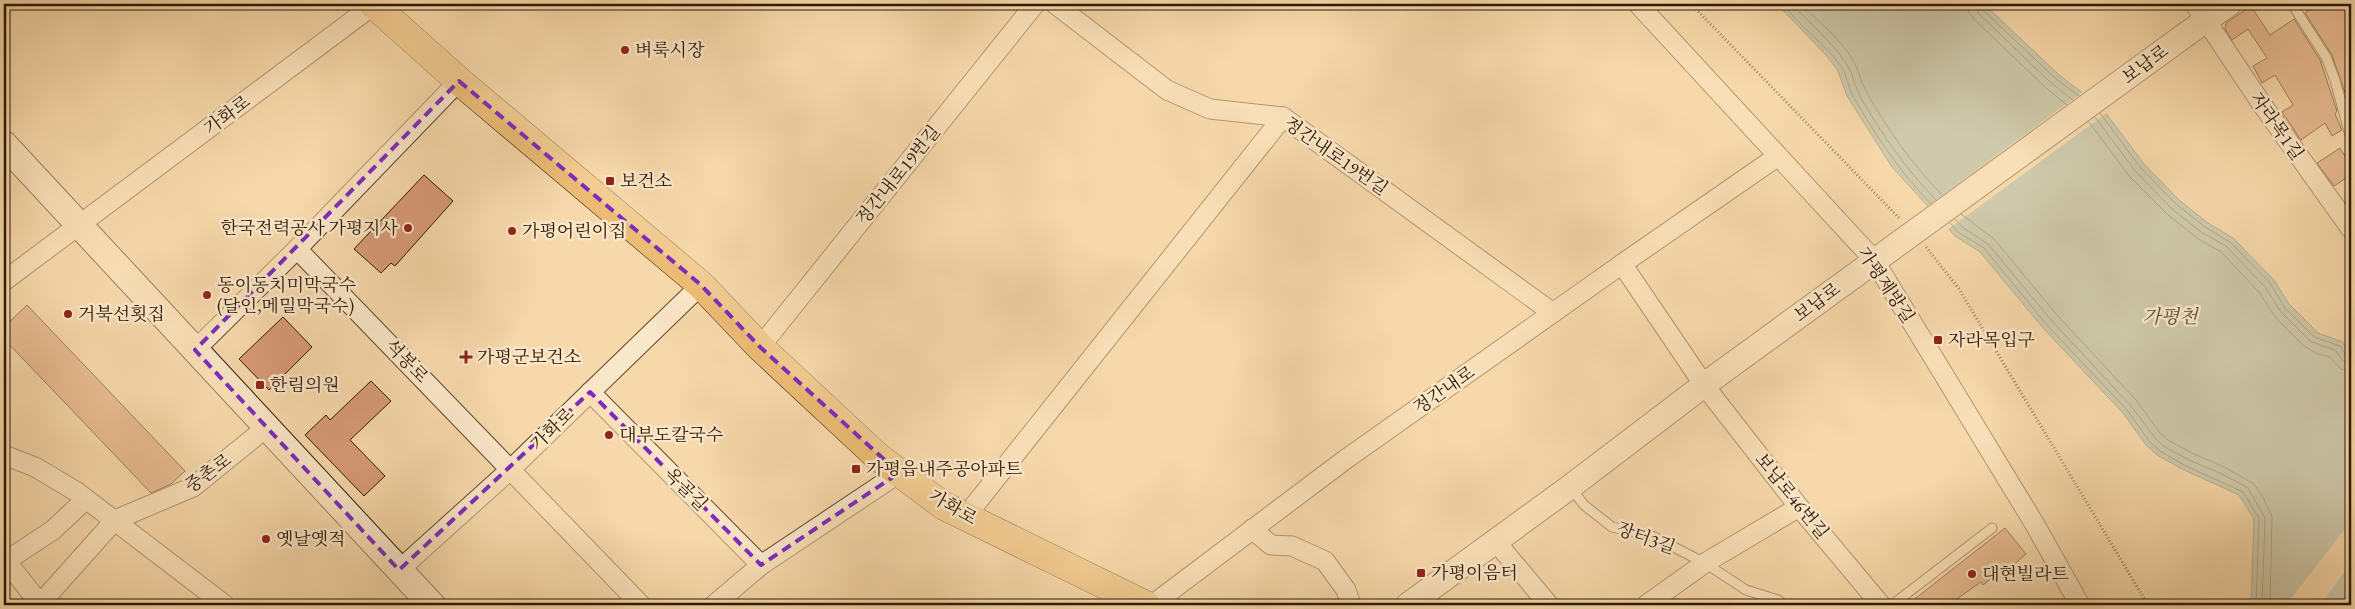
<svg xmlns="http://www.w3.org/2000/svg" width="2355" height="609" font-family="'EB Garamond','Noto Serif KR',serif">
  <rect width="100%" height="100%" fill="#f7d8aa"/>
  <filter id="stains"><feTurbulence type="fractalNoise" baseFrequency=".004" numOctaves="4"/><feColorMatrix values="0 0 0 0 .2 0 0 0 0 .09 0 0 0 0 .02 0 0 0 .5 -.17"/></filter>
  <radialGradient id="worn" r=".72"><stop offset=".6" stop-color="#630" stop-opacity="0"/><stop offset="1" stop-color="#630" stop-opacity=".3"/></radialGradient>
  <path fill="#9eb9af" stroke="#70796b" d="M1777,4H1984L2058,74L2102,108L2144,164L2179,200L2208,223L2233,238L2274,280L2289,304L2318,333L2343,342L2351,360V605H2251L2254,519L2239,495L2184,470L2157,455L2146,445L2123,413L2043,328L1980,252L1955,236L1892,167L1847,96L1838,71L1826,55Z"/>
  <g fill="#f7d8aa">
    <path d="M2084,91L2104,106L2108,112L1947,230L1925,208Z"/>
    <path d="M2351,521V563L2320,605H2286Z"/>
  </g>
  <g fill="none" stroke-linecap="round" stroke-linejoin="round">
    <g stroke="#65695a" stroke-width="1">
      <path d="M1783,4C1800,27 1824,43 1841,66C1847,75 1848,88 1854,98C1876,136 1900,172 1931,204"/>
      <path d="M1791,4C1810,23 1831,41 1846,63C1853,73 1855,87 1861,98C1882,135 1906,169 1936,200"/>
      <path d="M1801,4C1819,22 1839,38 1853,60C1859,69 1860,81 1866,91C1887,129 1912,164 1942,195"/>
      <path d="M1967,4L1969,13L1974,19L2046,88L2067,105"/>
      <path d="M1975,4L1979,14L2051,83L2073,100"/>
      <path d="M1981,4L1983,10L2055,78L2079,96"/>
      <path d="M2100,113L2140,167L2175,203L2205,227L2230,242L2270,283L2285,308L2314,337L2340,346L2346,356L2351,357"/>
      <path d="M2095,117L2136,172L2172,209L2201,232L2226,246L2265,287L2281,312L2310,341L2336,351L2343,361L2351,363"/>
      <path d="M2089,122L2130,177L2167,214L2197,238L2221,252L2259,292L2275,317L2304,346L2318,354L2330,357L2341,369L2351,371"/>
      <path d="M1961,214L1994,239L2057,315L2137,401L2160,433L2168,440L2192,453L2226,468L2254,484L2263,497L2272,517L2270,605"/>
      <path d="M1955,219L1962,227L1988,244L2051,320L2131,406L2155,438L2163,446L2189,460L2222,474L2248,488L2265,518L2262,605"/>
      <path d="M1950,223L1958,232L1984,248L2046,324L2127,410L2150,442L2160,451L2186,466L2243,492L2259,518L2256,605"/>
    </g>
  </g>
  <g fill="#d89a77" stroke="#2c1904">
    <path d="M2318,4H2351V90L2345,93L2332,55L2305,13Z"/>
    <path d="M2251,6L2270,35L2294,19L2320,60L2337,111L2335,114L2342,130L2332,136L2325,123L2301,140L2282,112L2293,105L2275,75L2262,83L2253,66L2267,58L2248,29L2232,40L2225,29L2226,23Z"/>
    <path d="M2340,148L2351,166V175L2334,186L2317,163Z"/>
    <path d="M424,175L453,201L395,266L391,263L381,273L354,249Z"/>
    <path d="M27,305L185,471L171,484L151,493L4,339V327Z"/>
    <path d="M283,317L312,347L269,390L239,359Z"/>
    <path d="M371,381L391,401L350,440L385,476L364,496L305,435L326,415L330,420Z"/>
    <path d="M2005,528L2026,554L2012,566L2010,564L1983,585L1981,582L1948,605H1907Z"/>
  </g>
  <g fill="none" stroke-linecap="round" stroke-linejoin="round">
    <defs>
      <g id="service">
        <path d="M2292,4L2326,57L2335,80L2351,139"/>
        <path d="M1570,487L1584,505L1612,527L1652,536L1705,563L1746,590L1778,600L1784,605"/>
        <path d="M1892,605L1992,528"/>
      </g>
      <g id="minor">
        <path d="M1055,4L1167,90L1210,109L1283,117L1553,313"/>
        <path d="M1638,4L1874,260L2034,523L2080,605"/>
        <path d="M2195,4L2261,103L2351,229"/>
        <path d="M297,249L641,605"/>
        <path d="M1622,264L1778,156"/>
        <path d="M4,281L375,4"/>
        <path d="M760,347L1035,4"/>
        <path d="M195,350L297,249L459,81"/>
        <path d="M590,392L761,565"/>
        <path d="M4,455L35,467L77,492L225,605"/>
        <path d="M966,516L1283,117"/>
        <path d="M1252,529L1271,545L1292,546L1325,561L1346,590L1351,605"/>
        <path d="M1496,542L1549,605"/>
        <path d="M399,570L511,469L701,285"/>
        <path d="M40,604L6,561L53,530L86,499"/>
        <path d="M39,605L115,520L193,487L267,427"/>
        <path d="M714,605L761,565L899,473"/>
        <path d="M1152,605L1346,459L1622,264L1704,385L1799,507L1881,605"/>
        <path d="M1646,605L1705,563L1799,507"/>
      </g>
      <g id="tertiary">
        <path d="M2188,33L2229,4"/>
        <path d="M1408,605L1570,487L1704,385L1902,241"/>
      </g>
      <path id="secondary" d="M4,144L432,605"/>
      <path id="primary" d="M373,4L459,81L701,285L760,347L877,456L944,506L1146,605"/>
    </defs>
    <use href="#service" stroke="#5f492e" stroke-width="11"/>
    <use href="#minor" stroke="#5f492e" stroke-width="21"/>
    <use href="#tertiary" stroke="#5f492e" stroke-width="26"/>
    <use href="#secondary" stroke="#2c1904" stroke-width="28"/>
    <use href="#primary" stroke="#2c1904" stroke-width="29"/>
    <g stroke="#2c1904" stroke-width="3" stroke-dasharray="1 2.5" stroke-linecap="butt">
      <path d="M1691,4L1900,219"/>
      <path d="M1926,247L1959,289L2148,605"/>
    </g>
    <use href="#service" stroke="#fae6c8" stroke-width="9"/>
    <use href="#minor" stroke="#fae6c8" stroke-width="19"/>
    <use href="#tertiary" stroke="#fae6c8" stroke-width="24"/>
    <use href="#secondary" stroke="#fae6c8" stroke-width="26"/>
    <use href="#primary" stroke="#ecbc75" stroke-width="28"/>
    <defs>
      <path id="tertiary-bridge" d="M1902,241L2188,33"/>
    </defs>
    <use href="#tertiary-bridge" stroke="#5f492e" stroke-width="26" stroke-linecap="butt"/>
    <use href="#tertiary-bridge" stroke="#fae6c8" stroke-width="24"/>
  </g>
  <path d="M0 0H2355V609H0ZM459,81L701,285L760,347L899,473L761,565L590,392L399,570L195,350Z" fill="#f7d8aa" fill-opacity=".55" fill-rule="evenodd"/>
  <path fill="none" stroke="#7b2cbf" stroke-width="4" stroke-dasharray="10 6" stroke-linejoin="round" d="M459,81L701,285L760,347L899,473L761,565L590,392L399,570L195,350Z"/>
  <g fill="#8f2418" stroke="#fae6c8" stroke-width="2">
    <circle cx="625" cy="50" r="5"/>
    <rect x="605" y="176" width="10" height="10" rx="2.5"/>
    <circle cx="408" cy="228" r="5"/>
    <circle cx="512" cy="231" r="5"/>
    <circle cx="207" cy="295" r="5"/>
    <circle cx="68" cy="314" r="5"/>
    <rect x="1933" y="335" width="10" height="10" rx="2.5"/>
    <path d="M463.5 349.5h5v5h5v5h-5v5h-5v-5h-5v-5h5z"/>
    <rect x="255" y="380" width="10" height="10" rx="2.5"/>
    <circle cx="609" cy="435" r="5"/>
    <rect x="851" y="464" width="10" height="10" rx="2.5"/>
    <circle cx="266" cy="539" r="5"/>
    <rect x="1416" y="568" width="10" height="10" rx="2.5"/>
    <circle cx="1972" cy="574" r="5"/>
  </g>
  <g text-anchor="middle" stroke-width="5" stroke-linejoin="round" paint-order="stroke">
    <g font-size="18" fill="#2c1904" stroke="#fae6c8" text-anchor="start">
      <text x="635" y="56">벼룩시장</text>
      <text x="620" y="187">보건소</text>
      <text x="398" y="234" text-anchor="end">한국전력공사 가평지사</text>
      <text x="522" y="237">가평어린이집</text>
      <text x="217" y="291">동이동치미막국수<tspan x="217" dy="21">(달인,메밀막국수)</tspan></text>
      <text x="78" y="320">거북선횟집</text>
      <text x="1948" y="346">자라목입구</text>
      <text x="477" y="363">가평군보건소</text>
      <text x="270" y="391">한림의원</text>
      <text x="619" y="441">대부도칼국수</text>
      <text x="866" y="475">가평읍내주공아파트</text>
      <text x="276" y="545">옛날옛적</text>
      <text x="1431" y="579">가평이음터</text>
      <text x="1982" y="580">대현빌라트</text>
    </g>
    <g font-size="18" fill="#2c1904" stroke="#fae6c8">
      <text transform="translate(2145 64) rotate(-36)" y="6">보납로</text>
      <text transform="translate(227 115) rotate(-37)" y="6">가화로</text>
      <text transform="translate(2277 126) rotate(55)" y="6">자라목1길</text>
      <text transform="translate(1336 156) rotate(35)" y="6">정간내로19번길</text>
      <text transform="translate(898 175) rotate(-51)" y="6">정간내로19번길</text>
      <text transform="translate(1886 285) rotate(56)" y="6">가평제방길</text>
      <text transform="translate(1817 302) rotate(-36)" y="6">보납로</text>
      <text transform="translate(407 361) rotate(46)" y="6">석봉로</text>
      <text transform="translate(1444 390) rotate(-35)" y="6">정간내로</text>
      <text transform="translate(552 429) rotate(-44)" y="6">가화로</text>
      <text transform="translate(208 473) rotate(-36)" y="6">중촌로</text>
      <text transform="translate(686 489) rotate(45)" y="6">옥골길</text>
      <text transform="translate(1792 496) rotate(51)" y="6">보납로46번길</text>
      <text transform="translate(953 507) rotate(30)" y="6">가화로</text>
      <text transform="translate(1646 538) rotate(20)" y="6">장터3길</text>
    </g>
    <g font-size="19" font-style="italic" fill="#545140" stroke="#fae6c8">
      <text x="2170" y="323">가평천</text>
    </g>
  </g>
  <rect width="2355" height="609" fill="none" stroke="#f7d8aa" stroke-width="20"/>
  <rect x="5" y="5" width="2345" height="599" fill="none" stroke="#2c1904" stroke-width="2.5"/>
  <rect x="10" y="10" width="2335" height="589" fill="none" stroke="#2c1904"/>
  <rect width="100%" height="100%" filter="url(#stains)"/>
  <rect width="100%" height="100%" fill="url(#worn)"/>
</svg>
